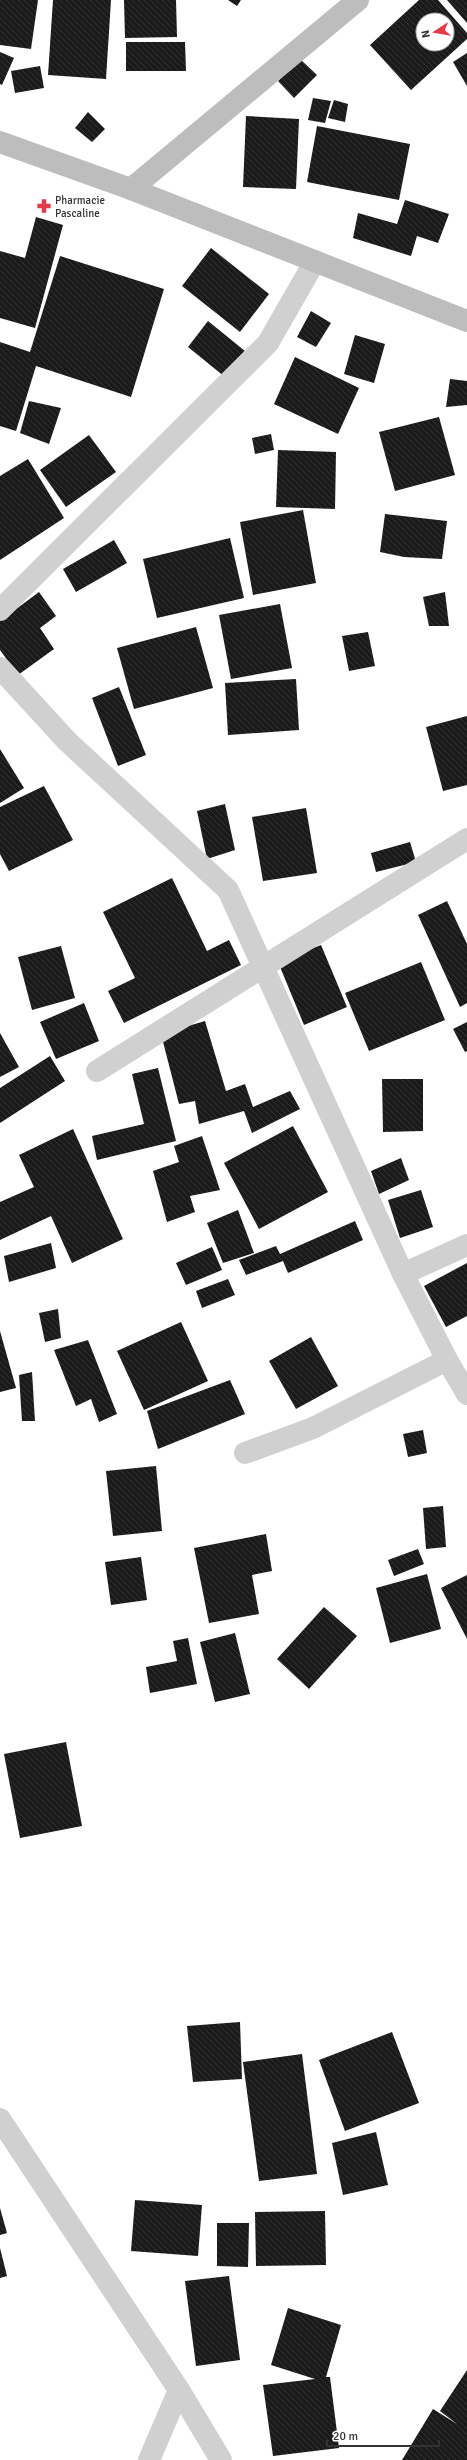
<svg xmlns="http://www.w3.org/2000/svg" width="467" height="2460" font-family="Signika,sans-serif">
  <defs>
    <pattern id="building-back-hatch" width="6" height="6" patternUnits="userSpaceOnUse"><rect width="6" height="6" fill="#1a1a1a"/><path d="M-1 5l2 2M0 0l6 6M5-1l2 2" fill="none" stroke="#333"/></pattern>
  </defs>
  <rect width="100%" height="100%" fill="#fff"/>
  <g fill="url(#building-back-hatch)" fill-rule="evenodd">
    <path d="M0,0H38L31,49L0,45Z"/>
    <path d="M53,0H111L106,79L48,75Z"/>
    <path d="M124,0H176L177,37L125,38Z"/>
    <path d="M228,0H241L237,6Z"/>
    <path d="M419,0H438L467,33V39L411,90L370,45ZM423,20H447V44H423Z"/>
    <path d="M447,0H467V23Z"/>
    <path d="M126,42H185L186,71H126Z"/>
    <path d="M0,52L14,58L2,85L0,84Z"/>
    <path d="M467,53V86L453,62Z"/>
    <path d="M300,59L317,75L294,98L278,81Z"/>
    <path d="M40,66L44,88L15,93L11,71Z"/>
    <path d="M313,98L331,101L325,123L308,120Z"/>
    <path d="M334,100L348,104L345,122L328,118Z"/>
    <path d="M88,112L105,129L92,142L75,128Z"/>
    <path d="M246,116L299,119L296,189L243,187Z"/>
    <path d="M317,126L410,144L399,200L307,182Z"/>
    <path d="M405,200L449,214L438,243L417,236L411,256L353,238L358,213L397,224Z"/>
    <path d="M36,217L63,225L35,328L0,318V251L25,258Z"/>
    <path d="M211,248L269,294L240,332L182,286Z"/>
    <path d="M60,256L164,289L131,397L36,366L16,431L0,426V342L30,352Z"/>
    <path d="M311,311L331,323L316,347L297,337Z"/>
    <path d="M208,321L245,351L225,377L188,347Z"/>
    <path d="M355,335L385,344L374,383L344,374Z"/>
    <path d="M295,357L359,388L338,434L274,404Z"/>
    <path d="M450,379L467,381V405L446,407Z"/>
    <path d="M29,401L61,408L49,444L20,433Z"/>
    <path d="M439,417L455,475L395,491L379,432Z"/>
    <path d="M271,434L274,450L255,454L252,438Z"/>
    <path d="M89,435L116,472L66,507L40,470Z"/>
    <path d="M278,450L336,452L335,509L276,507Z"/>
    <path d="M28,459L64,518L0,560V476Z"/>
    <path d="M303,510L316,583L253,595L240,522Z"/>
    <path d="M385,514L447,521L442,559L404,557L380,552Z"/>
    <path d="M230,538L244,598L157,618L143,559Z"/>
    <path d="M114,540L127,563L76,592L63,569Z"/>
    <path d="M39,592L56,616L40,628L54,649L18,675L0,650V621Z"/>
    <path d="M445,592L449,626H429L423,597Z"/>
    <path d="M280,604L292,668L231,679L219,615Z"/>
    <path d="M196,627L213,688L134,709L117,648Z"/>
    <path d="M368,632L375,666L349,671L342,636Z"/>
    <path d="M296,679L299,730L228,735L225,683Z"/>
    <path d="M119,687L146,755L118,766L92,698Z"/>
    <path d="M467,716V785L443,791L426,727Z"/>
    <path d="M0,749L24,788L0,803Z"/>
    <path d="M44,786L73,840L9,871L0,854V807Z"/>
    <path d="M225,804L235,850L207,859L197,811Z"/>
    <path d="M306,808L317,873L263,881L252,817Z"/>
    <path d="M410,842L416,862L376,872L371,853Z"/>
    <path d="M172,878L207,951L229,940L241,965L124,1023L108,991L135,978L103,912Z"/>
    <path d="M447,901L467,944V1003L460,1007L418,915Z"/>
    <path d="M321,945L347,1007L304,1025L278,962Z"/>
    <path d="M61,946L75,998L32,1010L18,957Z"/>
    <path d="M421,962L445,1020L369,1051L345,993Z"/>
    <path d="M84,1003L99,1041L56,1059L40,1022Z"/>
    <path d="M205,1021L226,1091L245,1084L253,1107L290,1091L300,1109L252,1133L244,1111L199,1124L195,1101L179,1104L161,1034Z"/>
    <path d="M467,1022V1051L465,1052L453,1029Z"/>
    <path d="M0,1033L19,1067L0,1077Z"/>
    <path d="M50,1056L65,1081L0,1123V1088Z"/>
    <path d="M158,1068L176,1141L97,1160L92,1136L144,1124L132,1074Z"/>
    <path d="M382,1079H423V1131L383,1132Z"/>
    <path d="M293,1126L328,1192L259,1229L224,1163Z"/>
    <path d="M73,1129L123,1239L72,1263L51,1216L0,1240V1202L34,1187L19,1155Z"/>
    <path d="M202,1136L220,1190L190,1196L195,1212L167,1222L153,1171L179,1162L174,1146Z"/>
    <path d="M401,1158L409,1180L379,1194L371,1171Z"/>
    <path d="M421,1190L433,1227L400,1238L388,1200Z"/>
    <path d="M238,1210L254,1253L223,1263L207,1223Z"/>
    <path d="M355,1221L363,1240L288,1273L283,1261L246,1275L239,1260L276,1246L280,1254Z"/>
    <path d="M51,1243L56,1268L9,1282L4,1256Z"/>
    <path d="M212,1247L222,1270L186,1285L176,1263Z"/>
    <path d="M467,1263V1316L446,1327L424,1286Z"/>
    <path d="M228,1279L235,1295L202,1308L196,1291Z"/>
    <path d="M58,1309L61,1338L45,1342L39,1313Z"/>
    <path d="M181,1322L208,1381L144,1410L117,1351Z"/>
    <path d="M0,1331L16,1388L0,1392Z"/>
    <path d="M311,1337L338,1386L296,1409L269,1361Z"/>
    <path d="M88,1340L117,1414L99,1422L91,1399L76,1406L54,1350Z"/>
    <path d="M32,1372L35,1421H22L19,1375Z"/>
    <path d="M230,1380L245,1414L158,1449L147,1411Z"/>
    <path d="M423,1430L427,1453L408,1457L403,1434Z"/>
    <path d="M156,1466L162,1531L113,1536L106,1471Z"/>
    <path d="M443,1506L446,1547L426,1549L423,1508Z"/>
    <path d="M266,1534L272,1571L252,1575L259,1614L209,1623L194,1548Z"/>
    <path d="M418,1549L424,1564L394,1576L388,1560Z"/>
    <path d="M141,1557L147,1600L111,1605L105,1562Z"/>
    <path d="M427,1574L441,1629L390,1643L376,1588Z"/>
    <path d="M467,1575V1639L441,1588Z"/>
    <path d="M324,1607L357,1636L309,1689L277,1659Z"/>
    <path d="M235,1633L250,1694L215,1702L200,1642Z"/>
    <path d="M188,1638L197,1684L150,1693L146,1667L177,1661L173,1641Z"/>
    <path d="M66,1742L82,1826L20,1838L4,1754Z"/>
    <path d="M240,2022L242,2079L193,2082L187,2026Z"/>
    <path d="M392,2032L419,2103L345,2131L319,2060Z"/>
    <path d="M302,2054L317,2174L259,2181L243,2062Z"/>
    <path d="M376,2132L388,2185L343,2195L332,2143Z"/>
    <path d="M135,2200L202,2205L198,2256L131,2251Z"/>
    <path d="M0,2208L7,2233L0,2235Z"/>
    <path d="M325,2211L326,2265L256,2266L255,2212Z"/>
    <path d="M217,2223H249L248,2267L217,2266Z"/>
    <path d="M0,2248L7,2276L0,2278Z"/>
    <path d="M229,2276L240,2360L196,2366L185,2281Z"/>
    <path d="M288,2308L341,2325L326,2377H330L339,2448L273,2456L263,2385L315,2379L271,2365Z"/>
    <path d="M467,2370V2460H402L433,2409L457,2424L440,2411Z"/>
  </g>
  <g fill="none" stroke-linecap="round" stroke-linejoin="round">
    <g stroke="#d0d0d0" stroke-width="22">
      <path d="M0,610L268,343L315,261"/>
      <path d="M0,668L67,741L228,890L403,1274L447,1360L467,1394"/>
      <path d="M97,1071L467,839"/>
      <path d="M403,1274L467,1245"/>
      <path d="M245,1453L313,1428L447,1360"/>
      <path d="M0,2119L179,2390L221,2460"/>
      <path d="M149,2460L179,2390"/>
    </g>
    <g stroke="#bdbdbd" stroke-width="22">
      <path d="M0,142L131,189L467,321"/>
      <path d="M131,189L358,0"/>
    </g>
  </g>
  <defs>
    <symbol id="pharmacy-bare" viewBox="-9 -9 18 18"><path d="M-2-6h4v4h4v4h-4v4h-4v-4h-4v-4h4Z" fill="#e63946" stroke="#fff" stroke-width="2.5" paint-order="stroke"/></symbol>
  </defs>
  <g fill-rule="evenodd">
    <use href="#pharmacy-bare" x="34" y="196" width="20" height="20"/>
  </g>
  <g text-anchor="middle" stroke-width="4" stroke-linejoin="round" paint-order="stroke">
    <g font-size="11" fill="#333" stroke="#fff" text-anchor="start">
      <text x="55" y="204">Pharmacie<tspan x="55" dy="13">Pascaline</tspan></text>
    </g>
  </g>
  <g transform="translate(435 32) rotate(258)"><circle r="19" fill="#ffffff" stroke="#adadad"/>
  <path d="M0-3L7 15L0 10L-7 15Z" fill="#e63946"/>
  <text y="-6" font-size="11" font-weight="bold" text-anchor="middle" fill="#333333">N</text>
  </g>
  <path d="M327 2440v6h112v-6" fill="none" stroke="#333333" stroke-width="2"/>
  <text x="333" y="2440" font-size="12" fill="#333333" stroke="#ffffff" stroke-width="3" paint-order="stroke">20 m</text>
</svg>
